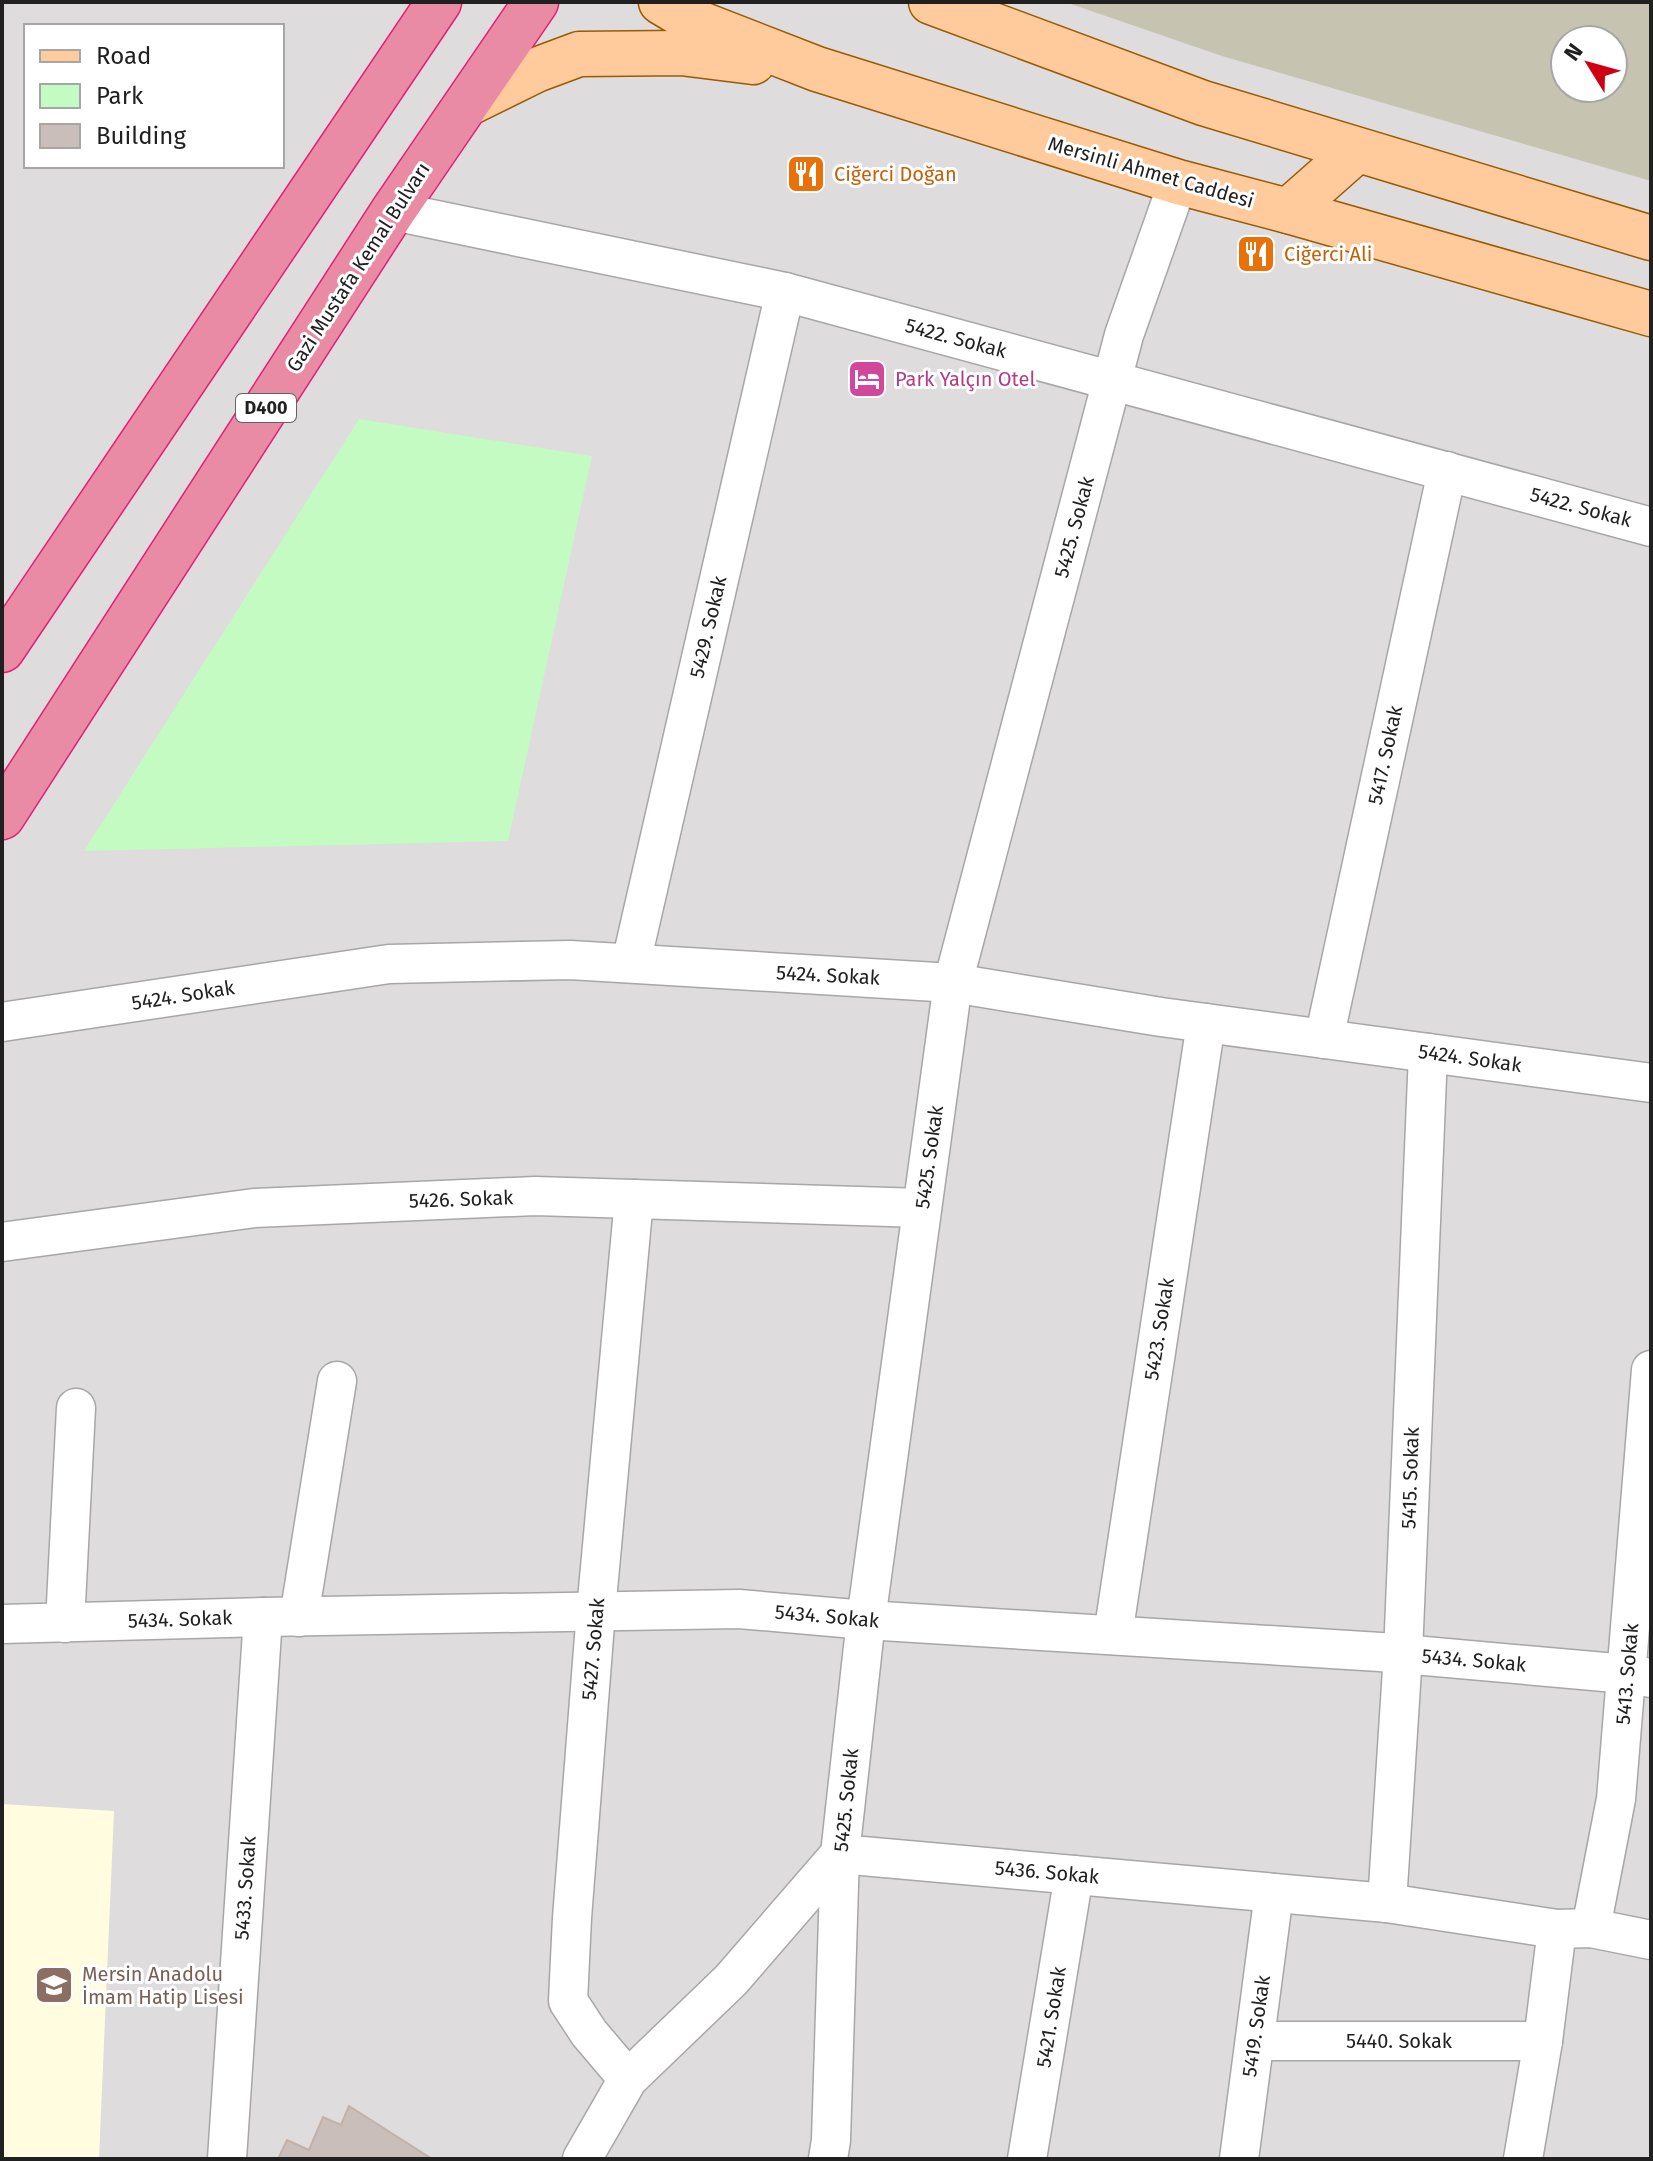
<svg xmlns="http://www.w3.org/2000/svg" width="1653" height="2161" font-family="'Fira Sans',sans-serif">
  <rect width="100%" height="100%" fill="#f1ece6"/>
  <path fill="#dedcdd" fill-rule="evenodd" d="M2,2H1651V2159H2ZM26,26H282V166H26ZM1565,40H1613V88H1565Z"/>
  <path fill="#fffce0" d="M2,1804L114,1811L99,2159H2Z"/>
  <path fill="#c6c4b1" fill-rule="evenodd" d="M1065,2H1651V181L1222,56ZM1565,40H1613V88H1565Z"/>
  <path fill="#c3fbc2" d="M359,419L592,456L508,841L84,851Z"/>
  <path fill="#c9beb9" stroke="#c3b1a7" stroke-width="2" d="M349,2106L432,2159H278L287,2140L309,2150L323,2117L341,2125Z"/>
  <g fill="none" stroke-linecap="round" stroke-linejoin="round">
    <defs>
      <g id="minor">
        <path d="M393,211L785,292L1651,527"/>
        <path d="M631,963L785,292"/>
        <path d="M2,1022L389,964L570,960L953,983L1161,1017L1651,1083"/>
        <path d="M1324,1039L1447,471"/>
        <path d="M2,1242L254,1208L535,1196L922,1208"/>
        <path d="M299,1617L337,1381"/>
        <path d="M65,1623L76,1408"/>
        <path d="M2,1624L263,1617L739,1609L866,1620L1380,1652L1627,1674L1651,1678"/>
        <path d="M1113,1635L1206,1023"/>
        <path d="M1387,1903L1403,1654L1428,1053"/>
        <path d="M1591,1928L1616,1799L1651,1370"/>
        <path d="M1255,2041H1543"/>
        <path d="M628,2079L589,2033L568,2001L572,1918L596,1611L634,1199"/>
        <path d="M227,2159L263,1617"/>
        <path d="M582,2159L628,2079L731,1980L840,1854L1387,1903L1557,1929L1591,1928L1651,1940"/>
        <path d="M828,2159L831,2140L840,1854L866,1620L953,983L1124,335L1178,182"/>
        <path d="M1027,2159L1074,1875"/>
        <path d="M1239,2159L1274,1893"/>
        <path d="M1523,2159L1543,2041L1557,1929"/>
      </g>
      <g id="major">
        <path d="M661,2L691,20L817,69L1178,182L1288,211L1651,314"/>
        <path d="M931,2L1203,103L1651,238"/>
        <path d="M467,104L536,70L579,54L681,53L753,62"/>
        <path d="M1288,211L1357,150"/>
      </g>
      <g id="highway">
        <path d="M2,650L439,2"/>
        <path d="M2,817L393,211L536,2"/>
      </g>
    </defs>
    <use href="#minor" stroke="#a7a7a7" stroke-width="41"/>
    <use href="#major" stroke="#9b5900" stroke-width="47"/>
    <use href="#highway" stroke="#e12074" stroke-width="47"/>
    <use href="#minor" stroke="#fff" stroke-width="38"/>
    <use href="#major" stroke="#ffcb9c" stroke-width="44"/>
    <use href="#highway" stroke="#ea8ba6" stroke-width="44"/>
  </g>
  <defs>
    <symbol id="restaurant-square" viewBox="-11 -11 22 22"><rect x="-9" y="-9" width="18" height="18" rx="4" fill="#e8710a" stroke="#fff"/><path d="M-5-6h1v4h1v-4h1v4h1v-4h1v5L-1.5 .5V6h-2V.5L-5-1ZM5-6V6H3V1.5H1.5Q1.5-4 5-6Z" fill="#fff"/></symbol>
    <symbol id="hotel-square" viewBox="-11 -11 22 22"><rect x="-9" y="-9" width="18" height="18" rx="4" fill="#d1479c" stroke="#fff"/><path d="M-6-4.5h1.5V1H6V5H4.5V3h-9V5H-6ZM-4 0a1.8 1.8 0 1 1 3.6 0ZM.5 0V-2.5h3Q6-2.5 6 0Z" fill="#fff"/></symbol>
    <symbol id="school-square" viewBox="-11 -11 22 22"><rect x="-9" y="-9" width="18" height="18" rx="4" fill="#8d6e63" stroke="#fff"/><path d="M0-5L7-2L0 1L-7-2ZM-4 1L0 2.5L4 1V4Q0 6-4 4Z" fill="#fff"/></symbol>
  </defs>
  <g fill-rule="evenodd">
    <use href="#restaurant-square" x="784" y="152" width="44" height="44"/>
    <use href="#restaurant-square" x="1234" y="232" width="44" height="44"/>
    <use href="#hotel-square" x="845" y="357" width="44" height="44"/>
    <use href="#school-square" x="32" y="1963" width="44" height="44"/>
  </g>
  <g text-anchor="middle" stroke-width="6" stroke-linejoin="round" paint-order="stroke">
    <rect fill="#fff" stroke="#636363" stroke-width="2" x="236" y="394" width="60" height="28" rx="6"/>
    <g font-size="18" font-weight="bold" fill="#202020">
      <text x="266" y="414">D400</text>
    </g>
    <g font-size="20" fill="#202020" stroke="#fff">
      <text transform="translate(1151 172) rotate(16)" y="7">Mersinli Ahmet Caddesi</text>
      <text transform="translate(358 267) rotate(-57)" y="7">Gazi Mustafa Kemal Bulvarı</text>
      <text transform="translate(956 338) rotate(15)" y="7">5422. Sokak</text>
      <text transform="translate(1581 507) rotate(15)" y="7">5422. Sokak</text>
      <text transform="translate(1074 527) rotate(-75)" y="7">5425. Sokak</text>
      <text transform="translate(708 627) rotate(-77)" y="7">5429. Sokak</text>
      <text transform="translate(1385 755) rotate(-78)" y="7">5417. Sokak</text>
      <text transform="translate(828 975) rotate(3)" y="7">5424. Sokak</text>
      <text transform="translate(183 995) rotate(-9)" y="7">5424. Sokak</text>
      <text transform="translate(1470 1058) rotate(8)" y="7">5424. Sokak</text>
      <text transform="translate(929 1157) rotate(-82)" y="7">5425. Sokak</text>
      <text transform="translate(461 1199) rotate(-2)" y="7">5426. Sokak</text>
      <text transform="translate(1159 1329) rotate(-81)" y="7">5423. Sokak</text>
      <text transform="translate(1410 1478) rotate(-88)" y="7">5415. Sokak</text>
      <text transform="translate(827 1616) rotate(5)" y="7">5434. Sokak</text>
      <text transform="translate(180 1619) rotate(-2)" y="7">5434. Sokak</text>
      <text transform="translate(593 1649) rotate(-85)" y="7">5427. Sokak</text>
      <text transform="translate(1474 1660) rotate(5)" y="7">5434. Sokak</text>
      <text transform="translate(1627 1674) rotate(-85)" y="7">5413. Sokak</text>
      <text transform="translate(846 1800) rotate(-84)" y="7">5425. Sokak</text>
      <text transform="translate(1047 1872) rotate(5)" y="7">5436. Sokak</text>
      <text transform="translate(245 1888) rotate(-86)" y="7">5433. Sokak</text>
      <text transform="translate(1051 2017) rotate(-81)" y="7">5421. Sokak</text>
      <text transform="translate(1256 2026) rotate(-82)" y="7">5419. Sokak</text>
      <text x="1399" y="2048">5440. Sokak</text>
    </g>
    <g font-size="20" fill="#c56008" stroke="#fff" text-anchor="start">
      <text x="834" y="181">Ciğerci Doğan</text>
      <text x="1284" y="261">Ciğerci Ali</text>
    </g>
    <g font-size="20" fill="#b23c85" stroke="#fff" text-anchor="start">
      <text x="895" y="386">Park Yalçın Otel</text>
    </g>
    <g font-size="20" fill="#785e54" stroke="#fff" text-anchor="start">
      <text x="82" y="1981">Mersin Anadolu<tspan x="82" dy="23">İmam Hatip Lisesi</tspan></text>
    </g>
  </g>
  <rect width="1653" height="2161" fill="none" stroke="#202020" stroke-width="8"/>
  <rect x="24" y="24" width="260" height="144" fill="#ffffff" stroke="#a6a6a6" stroke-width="2"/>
  <rect x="40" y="50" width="40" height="12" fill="#ffcb9c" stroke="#a6a6a6" stroke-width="2"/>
  <text x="96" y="64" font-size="24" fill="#202020">Road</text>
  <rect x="40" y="84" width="40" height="24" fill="#c3fbc2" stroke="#a6a6a6" stroke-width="2"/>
  <text x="96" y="104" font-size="24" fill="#202020">Park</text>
  <rect x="40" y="124" width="40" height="24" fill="#c9beb9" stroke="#a6a6a6" stroke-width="2"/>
  <text x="96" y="144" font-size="24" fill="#202020">Building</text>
  <g transform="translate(1589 64) rotate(307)"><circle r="38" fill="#ffffff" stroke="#a6a6a6" stroke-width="2"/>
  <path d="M0-6L14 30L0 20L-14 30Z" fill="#cf0013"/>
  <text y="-12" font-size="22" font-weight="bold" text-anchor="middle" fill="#202020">N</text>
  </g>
</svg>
